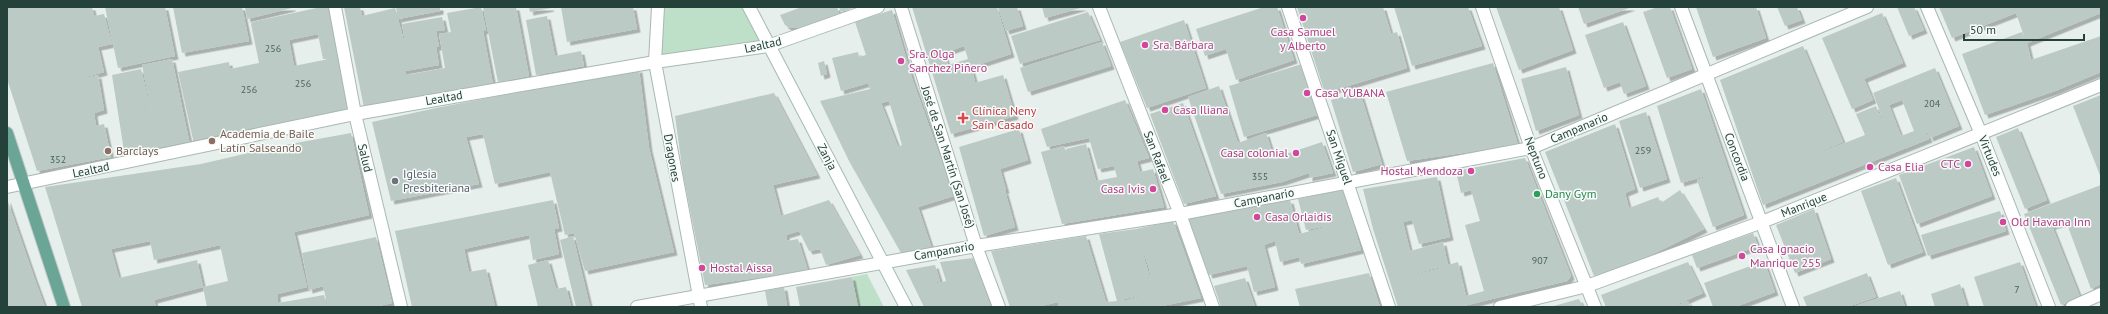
<svg xmlns="http://www.w3.org/2000/svg" width="2108" height="314" font-family="'PT Sans',sans-serif">
  <defs>
    <filter id="shadow"><feDropShadow dx="3.5" dy="3.5" stdDeviation="0" flood-color="#0004"/></filter>
  </defs>
  <rect width="100%" height="100%" fill="#e6efeb"/>
  <g fill="#bfe0c8">
    <path d="M658,7H749L768,46L655,62Z"/>
    <path d="M867,274L884,307H858L852,277Z"/>
  </g>
  <g fill="#bbcac4" fill-rule="evenodd" filter="url(#shadow)">
    <path d="M13,7H92L94,16L104,14L112,44L98,47L104,72L37,90L98,75L104,110L94,113L96,126L104,124L111,157L37,171L7,79V8Z"/>
    <path d="M105,7H165L175,56L118,68Z"/>
    <path d="M173,7H242L249,41L182,53Z"/>
    <path d="M245,7H292V8L247,19Z"/>
    <path d="M321,7H329L350,111L194,144L178,72L229,62L230,69L259,63L251,24L252,22ZM318,34L323,59L334,58L294,66L289,40Z"/>
    <path d="M344,7H360L362,16L395,8L398,18L396,7H440V11L398,19L406,49L402,24L442,17L445,30L436,31L439,47H436L439,65L405,71L406,75L445,68L439,34L451,32L447,13L481,7L486,30L483,31L493,84L364,108Z"/>
    <path d="M483,7H516L529,76L498,82Z"/>
    <path d="M529,7H550L551,8L530,12Z"/>
    <path d="M561,7H633L637,29L567,42Z"/>
    <path d="M802,7H837L840,16L797,28H790L785,25L780,15Z"/>
    <path d="M839,7H856L841,12Z"/>
    <path d="M912,7H997L1011,54L971,67L975,82L960,87L1003,75L1015,116L951,134ZM964,46L968,59L948,65L944,53Z"/>
    <path d="M998,7H1017L1023,26L1006,31Z"/>
    <path d="M1042,7H1084L1045,18Z"/>
    <path d="M1264,7H1277L1294,60L1236,80L1226,49L1205,56L1196,29Z"/>
    <path d="M1297,7H1383L1391,34L1397,32L1407,68L1325,93Z"/>
    <path d="M1394,7H1468L1482,46L1412,66Z"/>
    <path d="M1496,7H1559L1573,50L1519,70Z"/>
    <path d="M1578,7H1632L1584,24Z"/>
    <path d="M1658,7H1670L1692,69L1667,78L1643,12Z"/>
    <path d="M1696,7H1756L1766,38L1713,57Z"/>
    <path d="M1777,7H1797L1802,20L1785,26Z"/>
    <path d="M1897,7H1914L1924,30L1909,36Z"/>
    <path d="M1939,7H2101V13L2027,43L2031,60L2101,36V72L2055,91L1985,115L1962,54L2022,32L2025,39L2016,13L1952,38Z"/>
    <path d="M892,10L912,78L954,196L918,207L932,249L901,253L849,161L820,101L870,89L868,83L841,91L832,58L858,52L859,57L866,55L855,22ZM889,101L902,145L898,147L881,103Z"/>
    <path d="M1088,12L1100,40L1020,64L1011,36Z"/>
    <path d="M1882,13L1903,63L1864,79L1873,100L1852,109L1822,38Z"/>
    <path d="M547,16L555,56L581,51L584,66L536,75L526,20Z"/>
    <path d="M1184,20L1206,88L1147,108L1120,42Z"/>
    <path d="M1623,22L1646,86L1624,94L1620,82L1604,88L1585,35Z"/>
    <path d="M1102,42L1111,66L1028,92L1020,68Z"/>
    <path d="M1803,46L1843,142L1779,169L1865,135L1856,114L1876,106L1890,139L1873,93L1935,68L1959,126L1930,138L1916,104L1929,139L1763,205L1720,80ZM1902,100L1914,131L1901,136L1889,105Z"/>
    <path d="M172,59L190,145L125,157L112,75L141,69L155,129L142,65Z"/>
    <path d="M824,61L827,74L821,76L818,63Z"/>
    <path d="M1493,63L1518,145L1407,161L1386,92Z"/>
    <path d="M1302,64L1317,115L1244,137L1229,86Z"/>
    <path d="M1566,67L1579,115L1536,131L1521,79Z"/>
    <path d="M639,69L649,148L674,252L585,271L574,233L565,235L550,172L495,184L483,134L466,137L479,184L391,201L372,122L436,108Z"/>
    <path d="M1219,86L1238,143L1266,133L1274,158L1322,142L1333,173L1309,178V173L1282,182L1221,194L1188,97Z"/>
    <path d="M1701,89L1744,215L1713,227L1697,180L1723,171L1681,183L1657,106Z"/>
    <path d="M1360,92L1382,164L1353,172L1331,100Z"/>
    <path d="M774,93L817,175L773,185L781,216L829,200L860,255L826,265L820,249L809,251L799,231L786,235L787,241L798,239L808,271L705,285L683,174L675,116Z"/>
    <path d="M2101,95V178L2073,106Z"/>
    <path d="M1125,100L1149,158L1137,161L1140,172L1153,169L1164,207L1062,224L1041,152L1064,146L1077,191L1066,149L1086,144L1096,181L1117,177L1114,166L1098,169L1089,138L1047,147L1041,129Z"/>
    <path d="M1183,103L1216,196L1184,204L1150,114Z"/>
    <path d="M1646,112L1667,179L1640,188L1619,121Z"/>
    <path d="M1615,124L1635,189L1625,193L1629,208L1658,197L1661,203L1680,190L1704,229L1647,257L1594,276L1545,152Z"/>
    <path d="M2018,128L2047,200L2025,209L1996,137Z"/>
    <path d="M1019,129L1028,160L1000,169L1006,190L988,195L1005,191L1015,227L984,236L959,147Z"/>
    <path d="M351,133L369,215L294,232L307,287L277,294L278,303L324,295L327,307H207L203,287L228,281L220,245L154,260L150,241L111,249L119,278L197,260L203,287L154,300L156,307H82L45,187L201,164L274,147Z"/>
    <path d="M1974,147L1992,196L1917,224L1899,175Z"/>
    <path d="M1525,158L1571,276L1567,281L1459,307H1398L1373,229L1363,189L1437,177L1450,237L1419,244L1412,220L1403,222L1410,251L1443,242L1448,265L1458,262L1466,296L1484,291L1465,225L1480,221L1471,190L1461,193L1456,171ZM1448,265L1438,269L1410,276V275Z"/>
    <path d="M1896,178L1923,252L1888,265L1861,191Z"/>
    <path d="M2101,185V284L2091,289L2067,224L2079,219L2052,226L2080,297L2061,305L2024,214Z"/>
    <path d="M1343,189L1361,250L1301,264L1299,257L1280,262L1275,241L1264,245L1275,287L1254,292L1247,266L1209,275L1188,218L1290,200L1299,234L1341,223L1306,230L1298,199Z"/>
    <path d="M7,199L34,277L45,307H7Z"/>
    <path d="M553,200L559,228L554,229L559,254L533,260L529,235L464,249L469,272L486,269L495,307H412L395,231Z"/>
    <path d="M1814,209L1831,259L1795,273L1776,225Z"/>
    <path d="M2000,211L2006,231L1928,256L1921,235Z"/>
    <path d="M1173,221L1201,298L1157,307H1059L1058,302L1037,307H1010L991,251L1086,236L1106,302L1117,301L1099,234L1136,229ZM1139,239L1149,268L1153,288L1139,240ZM1159,291L1127,300L1120,301V300Z"/>
    <path d="M1753,233L1758,246L1697,268L1692,255Z"/>
    <path d="M573,236L590,307H576L560,240Z"/>
    <path d="M376,237L392,303L374,307H328L323,286L309,290L302,253Z"/>
    <path d="M973,258L991,307H924L906,270L935,265L940,281L925,286L946,281L950,293L940,262Z"/>
    <path d="M548,260L556,289L566,287L571,307H538L528,265Z"/>
    <path d="M1764,261L1775,292L1735,307H1713L1704,283Z"/>
    <path d="M1688,262L1703,293L1671,307H1606L1601,295Z"/>
    <path d="M2020,262L2036,307H1984L1974,277Z"/>
    <path d="M1369,273L1380,307H1300L1295,289Z"/>
    <path d="M1867,273L1876,297L1847,307H1807L1803,297Z"/>
    <path d="M852,277L858,307H833L831,301L832,307H800L796,287Z"/>
    <path d="M1245,278L1255,307H1221L1214,286Z"/>
    <path d="M1960,284L1967,307H1935L1931,294Z"/>
    <path d="M784,287L787,307H768L765,291Z"/>
    <path d="M1900,291L1905,307H1852Z"/>
    <path d="M1579,299L1583,307H1550Z"/>
    <path d="M1688,301L1690,307H1674Z"/>
  </g>
  <g fill="none" stroke-linecap="round" stroke-linejoin="round">
    <defs>
      <g id="minor">
        <path d="M335,7L355,114L401,307"/>
        <path d="M658,7L655,62L701,307"/>
        <path d="M901,7L976,246L999,307"/>
        <path d="M1099,7L1180,214L1213,307"/>
        <path d="M1288,7L1389,307"/>
        <path d="M1681,7L1793,307"/>
        <path d="M1927,7L1981,134L2049,307"/>
        <path d="M7,187L355,114L655,62L768,46L878,7"/>
        <path d="M637,307L976,246L1180,214L1531,148L1867,7"/>
        <path d="M1500,307L1587,286L1762,222L2101,85"/>
        <path d="M2072,307L2101,294"/>
      </g>
      <path id="tertiary" d="M1482,7L1531,148L1595,307"/>
      <path id="secondary" d="M749,7L906,307"/>
      <path id="primary" d="M7,133L64,307"/>
    </defs>
    <use href="#minor" stroke="#a8b8b2" stroke-width="14"/>
    <use href="#tertiary" stroke="#a8b8b2" stroke-width="14"/>
    <use href="#secondary" stroke="#a4bbb3" stroke-width="14"/>
    <use href="#primary" stroke="#c2cac8" stroke-width="14"/>
    <use href="#minor" stroke="#fff" stroke-width="12"/>
    <use href="#tertiary" stroke="#fff" stroke-width="12"/>
    <use href="#secondary" stroke="#fff" stroke-width="12"/>
    <use href="#primary" stroke="#6aa596" stroke-width="12"/>
  </g>
  <g fill="#d1479c" stroke="#f7fbf9" stroke-width="1.5">
    <circle cx="1303" cy="18" r="4"/>
    <circle cx="1145" cy="45" r="4"/>
    <circle cx="901" cy="61" r="4"/>
    <circle cx="1307" cy="93" r="4"/>
    <circle cx="1165" cy="110" r="4"/>
    <circle cx="1296" cy="153" r="4"/>
    <circle cx="1968" cy="164" r="4"/>
    <circle cx="1870" cy="167" r="4"/>
    <circle cx="1471" cy="171" r="4"/>
    <circle cx="1153" cy="189" r="4"/>
    <circle cx="1257" cy="217" r="4"/>
    <circle cx="2003" cy="222" r="4"/>
    <circle cx="1742" cy="256" r="4"/>
    <circle cx="702" cy="268" r="4"/>
  </g>
  <path fill="#e0444e" stroke="#f7fbf9" stroke-width="1.5" d="M961 112h4v4h4v4h-4v4h-4v-4h-4v-4h4z"/>
  <g fill="#8d6e63" stroke="#f7fbf9" stroke-width="1.5">
    <circle cx="212" cy="141" r="4"/>
    <circle cx="108" cy="151" r="4"/>
  </g>
  <circle fill="#6b7280" stroke="#f7fbf9" stroke-width="1.5" cx="395" cy="181" r="4"/>
  <circle fill="#2e9e5b" stroke="#f7fbf9" stroke-width="1.5" cx="1537" cy="194" r="4"/>
  <g text-anchor="middle" stroke-width="3" stroke-linejoin="round" paint-order="stroke">
    <g font-size="10" fill="#4a645c">
      <text x="273" y="52">256</text>
      <text x="303" y="87">256</text>
      <text x="249" y="93">256</text>
      <text x="1932" y="107">204</text>
      <text x="1643" y="154">259</text>
      <text x="58" y="163">352</text>
      <text x="1260" y="180">355</text>
      <text x="1540" y="264">907</text>
      <text x="2017" y="293">7</text>
    </g>
    <g font-size="12" fill="#b23c85" stroke="#f7fbf9" text-anchor="start">
      <text x="1303" y="36" text-anchor="middle">Casa Samuel<tspan x="1303" dy="14">y Alberto</tspan></text>
      <text x="1153" y="49">Sra. Bárbara</text>
      <text x="909" y="58">Sra. Olga<tspan x="909" dy="14">Sanchez Piñero</tspan></text>
      <text x="1315" y="97">Casa YUBANA</text>
      <text x="1173" y="114">Casa Iliana</text>
      <text x="1288" y="157" text-anchor="end">Casa colonial</text>
      <text x="1960" y="168" text-anchor="end">CTC</text>
      <text x="1878" y="171">Casa Elia</text>
      <text x="1463" y="175" text-anchor="end">Hostal Mendoza</text>
      <text x="1145" y="193" text-anchor="end">Casa Ivis</text>
      <text x="1265" y="221">Casa Orlaidis</text>
      <text x="2011" y="226">Old Havana Inn</text>
      <text x="1750" y="253">Casa Ignacio<tspan x="1750" dy="14">Manrique 255</tspan></text>
      <text x="710" y="272">Hostal Aissa</text>
    </g>
    <g font-size="12" fill="#24423a" stroke="#f7fbf9">
      <text transform="translate(763 45) rotate(-13)" y="4">Lealtad</text>
      <text transform="translate(444 98) rotate(-10)" y="4">Lealtad</text>
      <text transform="translate(1579 128) rotate(-23)" y="4">Campanario</text>
      <text transform="translate(1990 156) rotate(68)" y="4">Virtudes</text>
      <text transform="translate(827 157) rotate(62)" y="4">Zanja</text>
      <text transform="translate(948 157) rotate(72)" y="4">José de San Martín (San José)</text>
      <text transform="translate(1157 157) rotate(69)" y="4">San Rafael</text>
      <text transform="translate(1339 157) rotate(71)" y="4">San Miguel</text>
      <text transform="translate(1737 157) rotate(69)" y="4">Concordia</text>
      <text transform="translate(365 158) rotate(77)" y="4">Salud</text>
      <text transform="translate(672 158) rotate(80)" y="4">Dragones</text>
      <text transform="translate(1536 158) rotate(69)" y="4">Neptuno</text>
      <text transform="translate(91 170) rotate(-12)" y="4">Lealtad</text>
      <text transform="translate(1264 198) rotate(-11)" y="4">Campanario</text>
      <text transform="translate(1804 205) rotate(-22)" y="4">Manrique</text>
      <text transform="translate(944 251) rotate(-10)" y="4">Campanario</text>
    </g>
    <g font-size="12" fill="#be3a42" stroke="#f7fbf9" text-anchor="start">
      <text x="972" y="115">Clínica Neny<tspan x="972" dy="14">Saín Casado</tspan></text>
    </g>
    <g font-size="12" fill="#785e54" stroke="#f7fbf9" text-anchor="start">
      <text x="220" y="138">Academia de Baile<tspan x="220" dy="14">Latín Salseando</tspan></text>
      <text x="116" y="155">Barclays</text>
    </g>
    <g font-size="12" fill="#5b616d" stroke="#f7fbf9" text-anchor="start">
      <text x="403" y="178">Iglesia<tspan x="403" dy="14">Presbiteriana</tspan></text>
    </g>
    <g font-size="12" fill="#27864d" stroke="#f7fbf9" text-anchor="start">
      <text x="1545" y="198">Dany Gym</text>
    </g>
  </g>
  <rect width="2108" height="314" fill="none" stroke="#24423a" stroke-width="16"/>
  <path d="M1964 34v6h120v-6" fill="none" stroke="#24423a" stroke-width="2"/>
  <text x="1970" y="34" font-size="12" fill="#24423a" stroke="#f7fbf9" stroke-width="3" paint-order="stroke">50 m</text>
</svg>
